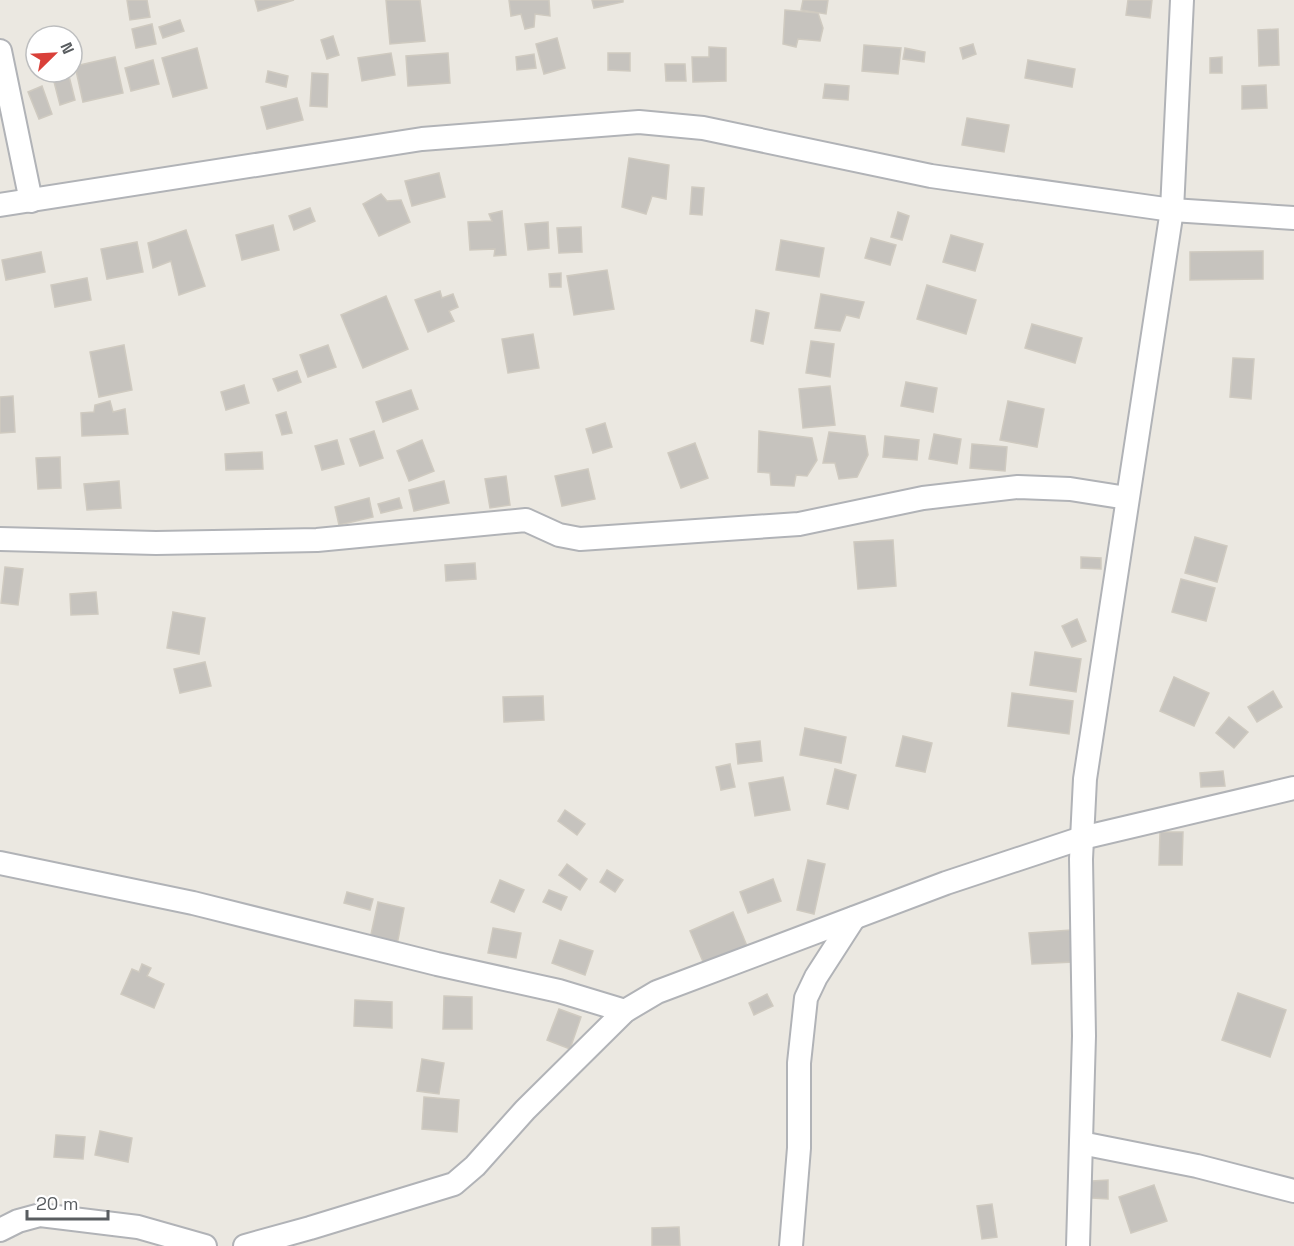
<svg xmlns="http://www.w3.org/2000/svg" width="1294" height="1246" font-family="'Space Grotesk',sans-serif">
  <rect width="100%" height="100%" fill="#ebe8e1"/>
  <g fill="#c6c3be" stroke="#cfcac0" stroke-width="1.5">
    <path d="M127,0H147L150,17L130,20Z"/>
    <path d="M255,0H294L258,11Z"/>
    <path d="M386,0H420L425,41L390,44Z"/>
    <path d="M509,0H549L550,16L535,14L534,27L525,29L521,14L511,16Z"/>
    <path d="M592,0H623V2L594,8Z"/>
    <path d="M803,0H828L826,14L801,10Z"/>
    <path d="M1128,0H1152L1150,18L1126,15Z"/>
    <path d="M785,10L818,13L823,28L820,41L798,39L796,47L783,44Z"/>
    <path d="M180,20L184,31L163,38L159,27Z"/>
    <path d="M152,24L156,44L136,48L132,29Z"/>
    <path d="M1278,29L1279,65L1259,66L1258,30Z"/>
    <path d="M333,36L339,55L327,59L321,40Z"/>
    <path d="M557,38L565,68L544,74L536,44Z"/>
    <path d="M973,44L976,54L963,59L960,48Z"/>
    <path d="M864,45L901,48L898,74L862,71Z"/>
    <path d="M709,47L726,48V81L693,82L692,57H709Z"/>
    <path d="M197,48L207,88L173,97L162,58Z"/>
    <path d="M905,48L925,52L924,62L903,59Z"/>
    <path d="M391,53L395,75L362,81L358,58Z"/>
    <path d="M448,53L450,83L408,86L406,56Z"/>
    <path d="M608,53H630V71L608,70Z"/>
    <path d="M534,54L536,68L517,70L516,57Z"/>
    <path d="M115,57L123,93L83,102L75,66Z"/>
    <path d="M1222,57V73H1210V58Z"/>
    <path d="M153,60L159,84L131,91L125,68Z"/>
    <path d="M1028,60L1075,69L1072,87L1025,78Z"/>
    <path d="M665,64H685L686,81H666Z"/>
    <path d="M268,71L288,76L286,87L266,82Z"/>
    <path d="M61,72H68L75,100L60,105L52,74Z"/>
    <path d="M312,73L328,74L327,107L310,106Z"/>
    <path d="M825,84L849,86L848,100L823,98Z"/>
    <path d="M1266,85L1267,108L1242,109V86Z"/>
    <path d="M42,86L52,114L39,119L28,92Z"/>
    <path d="M297,98L303,120L267,129L261,107Z"/>
    <path d="M967,118L1009,125L1004,152L962,145Z"/>
    <path d="M629,158L669,165L666,199L652,196L646,214L622,207Z"/>
    <path d="M439,173L445,197L412,206L405,181Z"/>
    <path d="M692,187L704,188L702,215L690,214Z"/>
    <path d="M381,194L387,201L401,200L410,222L379,236L363,204Z"/>
    <path d="M310,208L315,221L294,230L289,216Z"/>
    <path d="M502,211L506,255L494,256L495,249L470,250L468,222L492,221L489,214Z"/>
    <path d="M898,212L909,216L902,240L891,237Z"/>
    <path d="M548,222L549,248L528,250L525,224Z"/>
    <path d="M273,225L279,250L242,260L236,235Z"/>
    <path d="M581,227L582,252L559,253L557,228Z"/>
    <path d="M186,230L205,286L179,295L171,261L153,268L148,243Z"/>
    <path d="M951,235L983,244L975,271L943,262Z"/>
    <path d="M871,238L896,245L890,265L865,258Z"/>
    <path d="M781,240L824,248L819,277L776,270Z"/>
    <path d="M137,242L143,272L107,279L101,249Z"/>
    <path d="M1263,251V279L1190,280V252Z"/>
    <path d="M41,252L45,272L6,280L2,260Z"/>
    <path d="M607,270L614,309L574,315L567,276Z"/>
    <path d="M561,273V287H550L549,274Z"/>
    <path d="M87,278L91,300L55,307L51,285Z"/>
    <path d="M927,285L976,300L966,334L917,319Z"/>
    <path d="M440,291L442,298L453,294L458,307L449,311L454,321L428,332L415,300Z"/>
    <path d="M821,294L864,302L859,318L846,315L840,331L815,328Z"/>
    <path d="M386,296L408,349L363,368L341,315Z"/>
    <path d="M756,310L769,313L763,344L751,341Z"/>
    <path d="M1032,324L1082,338L1075,363L1025,348Z"/>
    <path d="M533,334L539,368L508,373L502,339Z"/>
    <path d="M811,341L834,344L830,377L806,373Z"/>
    <path d="M124,345L132,390L99,397L90,352Z"/>
    <path d="M328,345L336,367L308,377L300,355Z"/>
    <path d="M1233,358L1254,359L1251,399L1230,397Z"/>
    <path d="M297,371L301,382L278,391L273,379Z"/>
    <path d="M906,382L937,388L933,412L901,406Z"/>
    <path d="M244,385L249,403L226,410L221,392Z"/>
    <path d="M830,386L835,425L803,428L799,389Z"/>
    <path d="M411,390L418,409L383,422L376,402Z"/>
    <path d="M13,396L15,432L0,433V397Z"/>
    <path d="M110,401L113,412L125,409L128,434L82,436L81,413L94,412L95,405Z"/>
    <path d="M1008,401L1044,409L1037,447L1000,440Z"/>
    <path d="M286,412L292,433L282,435L276,415Z"/>
    <path d="M605,423L612,447L593,453L586,429Z"/>
    <path d="M374,431L383,458L360,466L350,439Z"/>
    <path d="M759,431L812,438L817,460L807,476L796,475L794,486L771,485L770,473L758,472Z"/>
    <path d="M829,432L865,436L868,455L857,477L839,479L835,463H823Z"/>
    <path d="M934,434L961,439L957,464L929,459Z"/>
    <path d="M885,436L919,440L917,460L883,457Z"/>
    <path d="M337,440L344,464L322,470L315,446Z"/>
    <path d="M422,440L434,471L409,481L397,451Z"/>
    <path d="M695,443L708,478L681,488L668,453Z"/>
    <path d="M972,444L1007,447L1005,471L970,468Z"/>
    <path d="M262,452L263,469L226,470L225,454Z"/>
    <path d="M60,457L61,488L38,489L36,458Z"/>
    <path d="M588,469L595,499L562,506L555,476Z"/>
    <path d="M506,476L510,505L490,508L485,479Z"/>
    <path d="M119,481L121,508L87,510L84,484Z"/>
    <path d="M444,481L449,503L414,511L409,490Z"/>
    <path d="M369,498L373,517L339,525L335,507Z"/>
    <path d="M399,498L402,508L381,513L378,504Z"/>
    <path d="M1195,537L1227,546L1217,582L1185,573Z"/>
    <path d="M893,540L896,586L858,589L854,542Z"/>
    <path d="M1081,557L1101,558V569L1081,568Z"/>
    <path d="M475,563L476,579L446,581L445,565Z"/>
    <path d="M5,567L23,569L18,605L1,603Z"/>
    <path d="M1181,579L1215,588L1206,621L1172,612Z"/>
    <path d="M96,592L98,614L71,615L70,594Z"/>
    <path d="M173,612L205,618L199,654L167,648Z"/>
    <path d="M1077,619L1086,641L1072,647L1062,626Z"/>
    <path d="M1035,652L1081,659L1076,692L1030,685Z"/>
    <path d="M205,662L211,686L180,693L174,669Z"/>
    <path d="M1174,677L1209,693L1194,726L1160,711Z"/>
    <path d="M1273,691L1282,707L1257,722L1248,707Z"/>
    <path d="M1012,693L1073,701L1069,734L1008,726Z"/>
    <path d="M543,696L544,720L504,722L503,697Z"/>
    <path d="M1229,717L1248,732L1234,748L1216,733Z"/>
    <path d="M805,728L846,737L841,763L800,755Z"/>
    <path d="M903,736L932,743L925,772L896,766Z"/>
    <path d="M760,741L762,761L738,764L736,744Z"/>
    <path d="M730,764L735,787L721,790L716,767Z"/>
    <path d="M835,769L856,775L848,809L827,804Z"/>
    <path d="M1223,771L1225,786L1201,787L1200,773Z"/>
    <path d="M783,777L790,810L755,816L749,783Z"/>
    <path d="M565,810L585,824L577,835L558,821Z"/>
    <path d="M1160,832H1183L1182,865H1159Z"/>
    <path d="M808,860L825,864L814,914L797,910Z"/>
    <path d="M567,864L587,879L580,890L559,875Z"/>
    <path d="M607,870L623,880L615,892L600,882Z"/>
    <path d="M773,879L781,901L748,913L740,892Z"/>
    <path d="M500,880L524,890L514,912L491,902Z"/>
    <path d="M549,890L567,897L561,910L543,902Z"/>
    <path d="M347,892L373,899L370,910L344,903Z"/>
    <path d="M378,902L404,908L397,945L370,939Z"/>
    <path d="M733,912L747,946L704,964L690,931Z"/>
    <path d="M493,928L521,933L516,958L488,953Z"/>
    <path d="M1071,930L1074,962L1032,964L1029,933Z"/>
    <path d="M560,940L593,951L585,975L552,963Z"/>
    <path d="M142,964L151,968L147,976L164,984L154,1008L121,994L132,969L139,972Z"/>
    <path d="M1238,993L1286,1010L1270,1057L1222,1040Z"/>
    <path d="M767,994L773,1006L754,1015L749,1003Z"/>
    <path d="M444,996L472,997V1029H443Z"/>
    <path d="M355,1000L392,1002V1028L354,1026Z"/>
    <path d="M559,1009L581,1017L570,1049L547,1040Z"/>
    <path d="M422,1059L444,1063L439,1094L417,1091Z"/>
    <path d="M424,1097L459,1100L457,1132L422,1129Z"/>
    <path d="M100,1131L132,1138L128,1162L95,1155Z"/>
    <path d="M56,1135L85,1137L83,1159L54,1157Z"/>
    <path d="M1108,1180V1199L1092,1198V1181Z"/>
    <path d="M1154,1185L1167,1221L1131,1233L1119,1197Z"/>
    <path d="M992,1204L997,1237L982,1239L977,1206Z"/>
    <path d="M679,1227L680,1246H652V1228Z"/>
  </g>
  <g fill="none" stroke-linecap="round" stroke-linejoin="round">
    <defs>
      <g id="street">
        <path d="M0,51L31,201"/>
        <path d="M0,205L422,139L639,122L703,128L931,176L1172,210L1294,218"/>
        <path d="M0,539L156,543L317,540L526,520L559,535L580,539L799,524L923,498L1018,487L1070,489L1127,498"/>
        <path d="M0,863L193,903L437,964L559,991L625,1011"/>
        <path d="M1081,1143L1197,1166L1294,1191"/>
        <path d="M0,1230L18,1221L40,1215L138,1227L205,1246"/>
        <path d="M245,1246L310,1228L454,1184L475,1166L525,1110L625,1011L657,992L946,883L1082,838L1294,788"/>
        <path d="M791,1246L799,1148V1063L806,998L816,977L854,918"/>
        <path d="M1078,1246L1084,1036L1081,859L1085,779L1172,210L1182,0"/>
      </g>
    </defs>
    <use href="#street" stroke="#b1b3b7" stroke-width="26"/>
    <use href="#street" stroke="#fff" stroke-width="22"/>
  </g>
  <g transform="translate(54 54) rotate(66)"><circle r="28" fill="#ffffff" stroke="#bdbebf" stroke-width="1.5"/>
  <path d="M0-4.5L10 22L0 15L-10 22Z" fill="#d94039"/>
  <text y="-9" font-size="16" font-weight="bold" text-anchor="middle" fill="#595d60">N</text>
  </g>
  <path d="M27 1210v9h81v-9" fill="none" stroke="#595d60" stroke-width="3"/>
  <text x="36" y="1210" font-size="18" fill="#595d60" stroke="#ffffff" stroke-width="4.5" paint-order="stroke">20 m</text>
</svg>
